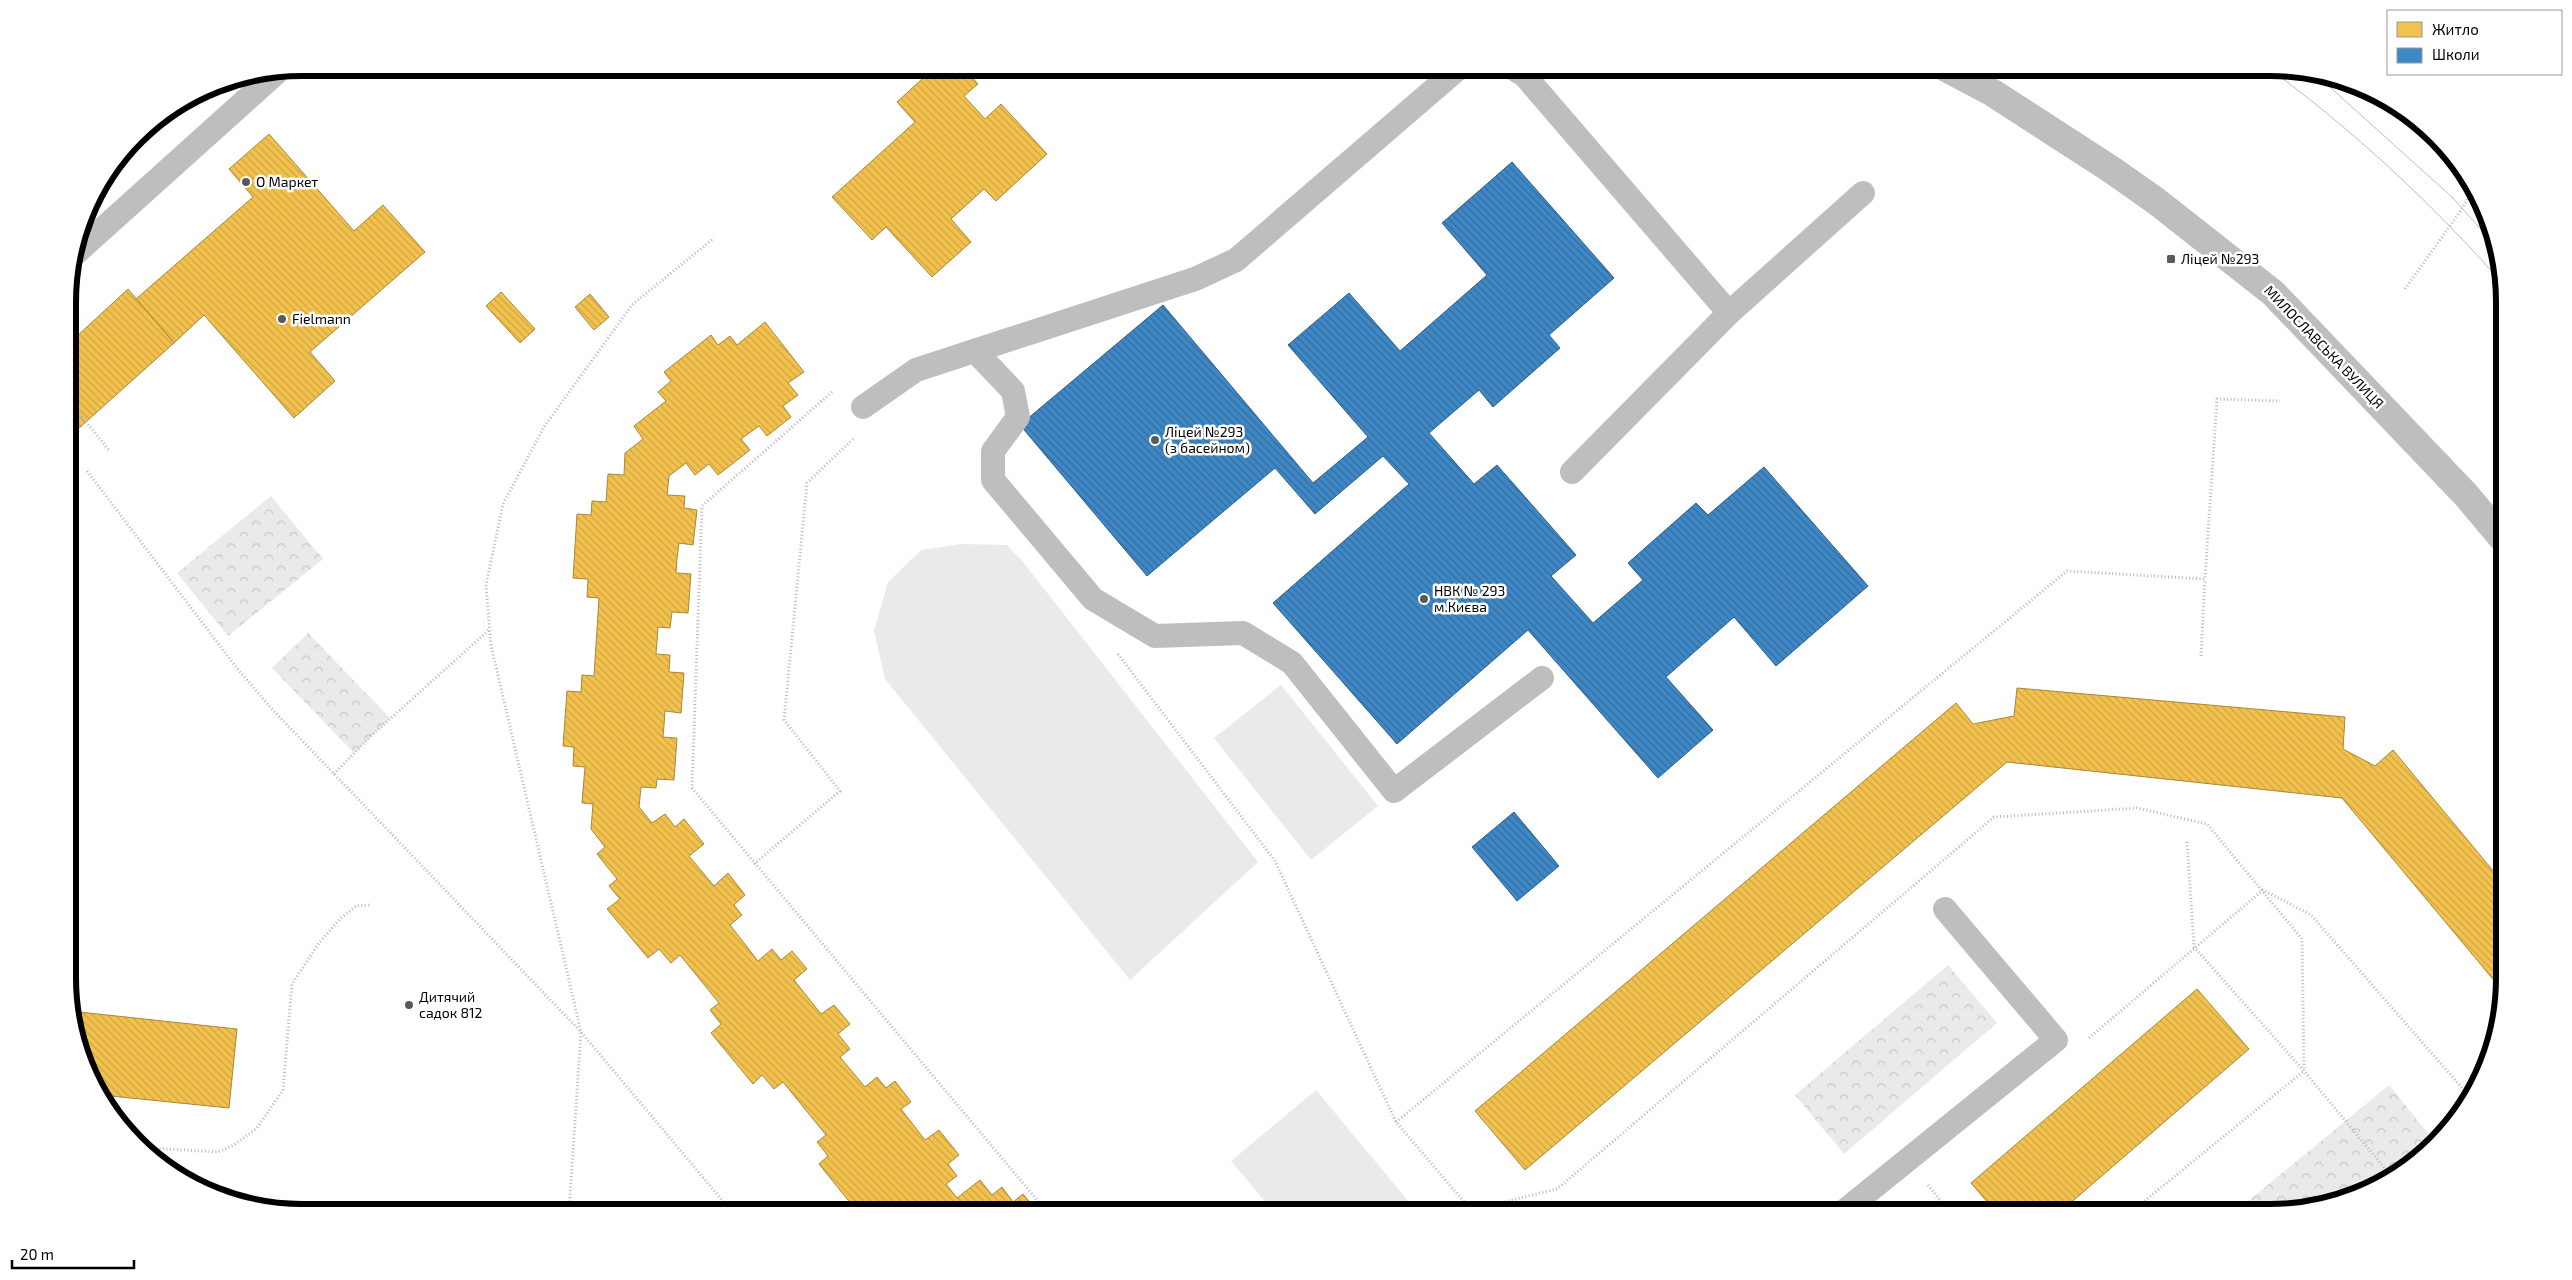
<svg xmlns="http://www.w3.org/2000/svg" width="2572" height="1280" font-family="'Exo 2',sans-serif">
  <defs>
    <pattern id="park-crowns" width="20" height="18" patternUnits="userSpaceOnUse" patternTransform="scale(1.25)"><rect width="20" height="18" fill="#eaeaea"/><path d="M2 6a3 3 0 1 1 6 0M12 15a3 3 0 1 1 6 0" fill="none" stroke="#c7c7c7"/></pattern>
    <pattern id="homes-back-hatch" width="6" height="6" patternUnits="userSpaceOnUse" patternTransform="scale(1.25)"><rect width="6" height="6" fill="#f2c14e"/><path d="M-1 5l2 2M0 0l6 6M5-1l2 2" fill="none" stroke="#cea442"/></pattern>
    <pattern id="schools-back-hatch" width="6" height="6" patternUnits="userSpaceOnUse" patternTransform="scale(1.25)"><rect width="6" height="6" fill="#3f88c5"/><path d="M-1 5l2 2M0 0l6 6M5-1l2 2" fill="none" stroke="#326d9e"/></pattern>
  </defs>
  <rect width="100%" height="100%" fill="#fff"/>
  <g fill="url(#park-crowns)">
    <path d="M271,496L323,559L228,636L177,573Z"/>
    <path d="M308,633L390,718L354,753L272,668Z"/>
    <path d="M1948,965L1997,1023L1844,1154L1795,1095Z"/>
    <path d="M2389,1085L2435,1142L2400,1173L2345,1200L2285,1212H2235Z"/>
  </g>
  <g fill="#eaeaea">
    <path d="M961,544L1007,545L1023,562L1258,862L1130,980L885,679L874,631L888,582L921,550Z"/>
    <path d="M1281,685L1378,806L1311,860L1214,738Z"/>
    <path d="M1316,1090L1415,1209L1411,1212H1274L1231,1161Z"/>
  </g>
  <g fill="url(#homes-back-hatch)" stroke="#a98737">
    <path d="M935,67H963L978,84L964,96L985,119L1001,104L1047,154L996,201L984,189L951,219L971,242L932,277L886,227L872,240L832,197L915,122L897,102Z"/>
    <path d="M269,134L354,231L383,205L425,252L310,352L335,381L294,418L204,315L174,343L136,299L253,197L229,169Z"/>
    <path d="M128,289L174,343L68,438V330L76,337Z"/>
    <path d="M501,292L535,329L520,343L486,306Z"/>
    <path d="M590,294L609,317L594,330L575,307Z"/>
    <path d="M765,322L804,372L788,383L798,395L783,406L791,417L767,436L759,426L741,439L750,450L718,475L709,464L695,475L686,463L669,476L667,495L685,496L684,508L697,510L693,545L679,543L677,558L676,573L691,574L688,613L672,612L670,628L658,627L656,654L670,655L669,672L684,673L681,713L665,711L664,725L663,737L677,738L674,780L657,779L656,788L641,787L639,807L652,823L665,814L675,827L684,819L704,844L689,856L714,886L728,873L745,895L734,905L742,915L730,925L758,961L772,949L781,960L792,951L807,969L794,980L821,1014L834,1005L850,1024L838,1034L850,1049L840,1057L865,1087L877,1077L886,1088L895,1081L911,1102L901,1109L925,1140L939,1130L959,1155L948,1164L957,1176L946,1184L957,1198L980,1180L992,1195L1002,1187L1013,1202L1023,1194L1038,1212H894L888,1206L880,1212H874L866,1202L856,1210L819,1164L828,1156L817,1142L826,1135L783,1082L774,1089L762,1075L753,1084L711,1033L721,1024L710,1010L719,1003L680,955L671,963L659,949L648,958L607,909L620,899L609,886L617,879L597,854L605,847L591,829L593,804L582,803L585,767L573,766L574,747L563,746L567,691L581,692L582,675L594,676L599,598L587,597L588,579L573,578L577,514L591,515L592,501L606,502L608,474L624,475L625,453L643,439L634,426L666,401L658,392L671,381L664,372L711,335L718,345L730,336L737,345Z"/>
    <path d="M2017,688L2345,717L2343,749L2375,766L2393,750L2504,884V979L2502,990L2342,798L2007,762L1525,1170L1475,1111L1956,703L1973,724L2014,716Z"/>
    <path d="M2197,989L2249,1049L2060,1212H1996L1971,1183Z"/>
    <path d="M70,1011L237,1029L229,1108L101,1095L85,1068Z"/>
  </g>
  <g fill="url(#schools-back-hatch)" stroke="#2c5f8a">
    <path d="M1512,162L1614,278L1549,335L1560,348L1493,407L1479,390L1429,433L1474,484L1497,465L1576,555L1551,576L1593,623L1643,580L1628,563L1696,503L1708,515L1764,467L1868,586L1776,666L1734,617L1666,677L1713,730L1658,778L1528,630L1397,744L1273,603L1409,484L1383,456L1315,514L1275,468L1147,576L1020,425L1163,305L1313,483L1368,437L1288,345L1349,293L1400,351L1487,275L1442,223Z"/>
    <path d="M1514,812L1559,866L1517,901L1472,847Z"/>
  </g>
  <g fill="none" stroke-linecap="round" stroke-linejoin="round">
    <g stroke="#b8b8b8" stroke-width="3" stroke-dasharray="1 2.5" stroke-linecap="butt">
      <path d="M2405,289L2462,209L2473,188"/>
      <path d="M832,392L702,506L692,788L1047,1212"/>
      <path d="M68,400L109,450"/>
      <path d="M87,471L236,667L271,708L581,1032L732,1212"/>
      <path d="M1118,654L1275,861L1396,1122L1471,1210L1468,1212"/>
      <path d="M2201,656L2205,579"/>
      <path d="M334,774L371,736L489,630"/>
      <path d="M2187,842L2194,947L2304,1071L2392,1177"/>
      <path d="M754,864L840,791L784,720L807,483L854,438"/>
      <path d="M2089,1038L2263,890L2311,915L2470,1097"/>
      <path d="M1396,1122L2067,571L2205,579L2217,399L2280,401"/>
      <path d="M149,1148L218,1152L234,1145L257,1128L283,1090L292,984L319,943L340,919L356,906L370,905"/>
      <path d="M1928,1185L1950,1212"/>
      <path d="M1471,1210L1557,1189L1994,817L2137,808L2207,824L2302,939L2304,1071"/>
      <path d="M569,1212L581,1032L491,645L486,585L503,504L544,427L632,305L714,238"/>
      <path d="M2131,1212L2304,1071"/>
    </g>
    <g stroke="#bebebe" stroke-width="24">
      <path d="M1511,67L1525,76L1729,313"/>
      <path d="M77,252L276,73"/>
      <path d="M975,351L1013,391L1018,417L993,451V480L1093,599L1155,636L1243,633L1292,663L1394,791L1542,678"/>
      <path d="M863,407L916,370L1195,279L1236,260L1460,67"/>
      <path d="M1572,472L1729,313L1863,193"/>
      <path d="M1843,1212L2056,1040L1945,909"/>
    </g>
    <path stroke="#bebebe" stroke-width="28" d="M1944,67L1993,93L2112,170L2156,201L2273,293L2466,495L2503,539"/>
    <g stroke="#bdbdbd" stroke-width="1">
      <path d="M2267,67C2351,128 2435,206 2503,284"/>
      <path d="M2322,80L2452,197L2495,245"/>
    </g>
  </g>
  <g fill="#595959" stroke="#fff" stroke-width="2">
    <circle cx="246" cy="182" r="5"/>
    <rect x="2166" y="254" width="10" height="10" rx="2.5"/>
    <circle cx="282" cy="319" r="5"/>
    <circle cx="1155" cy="440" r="5"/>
    <circle cx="1424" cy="599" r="5"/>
    <circle cx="409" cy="1005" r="5"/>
  </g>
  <g text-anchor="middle" stroke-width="5" stroke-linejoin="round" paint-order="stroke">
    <g font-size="14" fill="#000" stroke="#fff" text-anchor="start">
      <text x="256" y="187">О Маркет</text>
      <text x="2181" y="264">Ліцей №293</text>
      <text x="292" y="324">Fielmann</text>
      <text x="1165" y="437">Ліцей №293<tspan x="1165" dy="16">(з басейном)</tspan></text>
      <text x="1434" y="596">НВК № 293<tspan x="1434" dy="16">м.Києва</tspan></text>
      <text x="419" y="1002">Дитячий<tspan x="419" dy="16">садок 812</tspan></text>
    </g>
    <g font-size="14" fill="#000" stroke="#fff">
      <text transform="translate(2324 347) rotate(46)" y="5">МИЛОСЛАВСЬКА ВУЛИЦЯ</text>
    </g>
  </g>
  <path d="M0 0H2572V1280H0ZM302 76H2270A226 226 0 0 1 2496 302V978A226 226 0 0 1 2270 1204H302A226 226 0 0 1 76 978V302A226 226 0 0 1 302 76Z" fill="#fff" fill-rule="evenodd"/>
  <path fill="none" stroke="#000" stroke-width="6" d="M302 76H2270A226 226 0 0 1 2496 302V978A226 226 0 0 1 2270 1204H302A226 226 0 0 1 76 978V302A226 226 0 0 1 302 76Z"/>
  <rect x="2387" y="10" width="175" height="65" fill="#ffffff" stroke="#999999"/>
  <rect x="2397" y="22" width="25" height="15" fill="#f2c14e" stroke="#999999"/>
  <text x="2432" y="35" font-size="15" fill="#000000">Житло</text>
  <rect x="2397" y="48" width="25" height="15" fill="#3f88c5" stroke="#999999"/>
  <text x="2432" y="60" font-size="15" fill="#000000">Школи</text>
  <path d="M12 1260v8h122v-8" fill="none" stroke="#000000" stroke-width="2.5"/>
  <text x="20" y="1260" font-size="15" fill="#000000" stroke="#ffffff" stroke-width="4" paint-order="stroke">20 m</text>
</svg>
